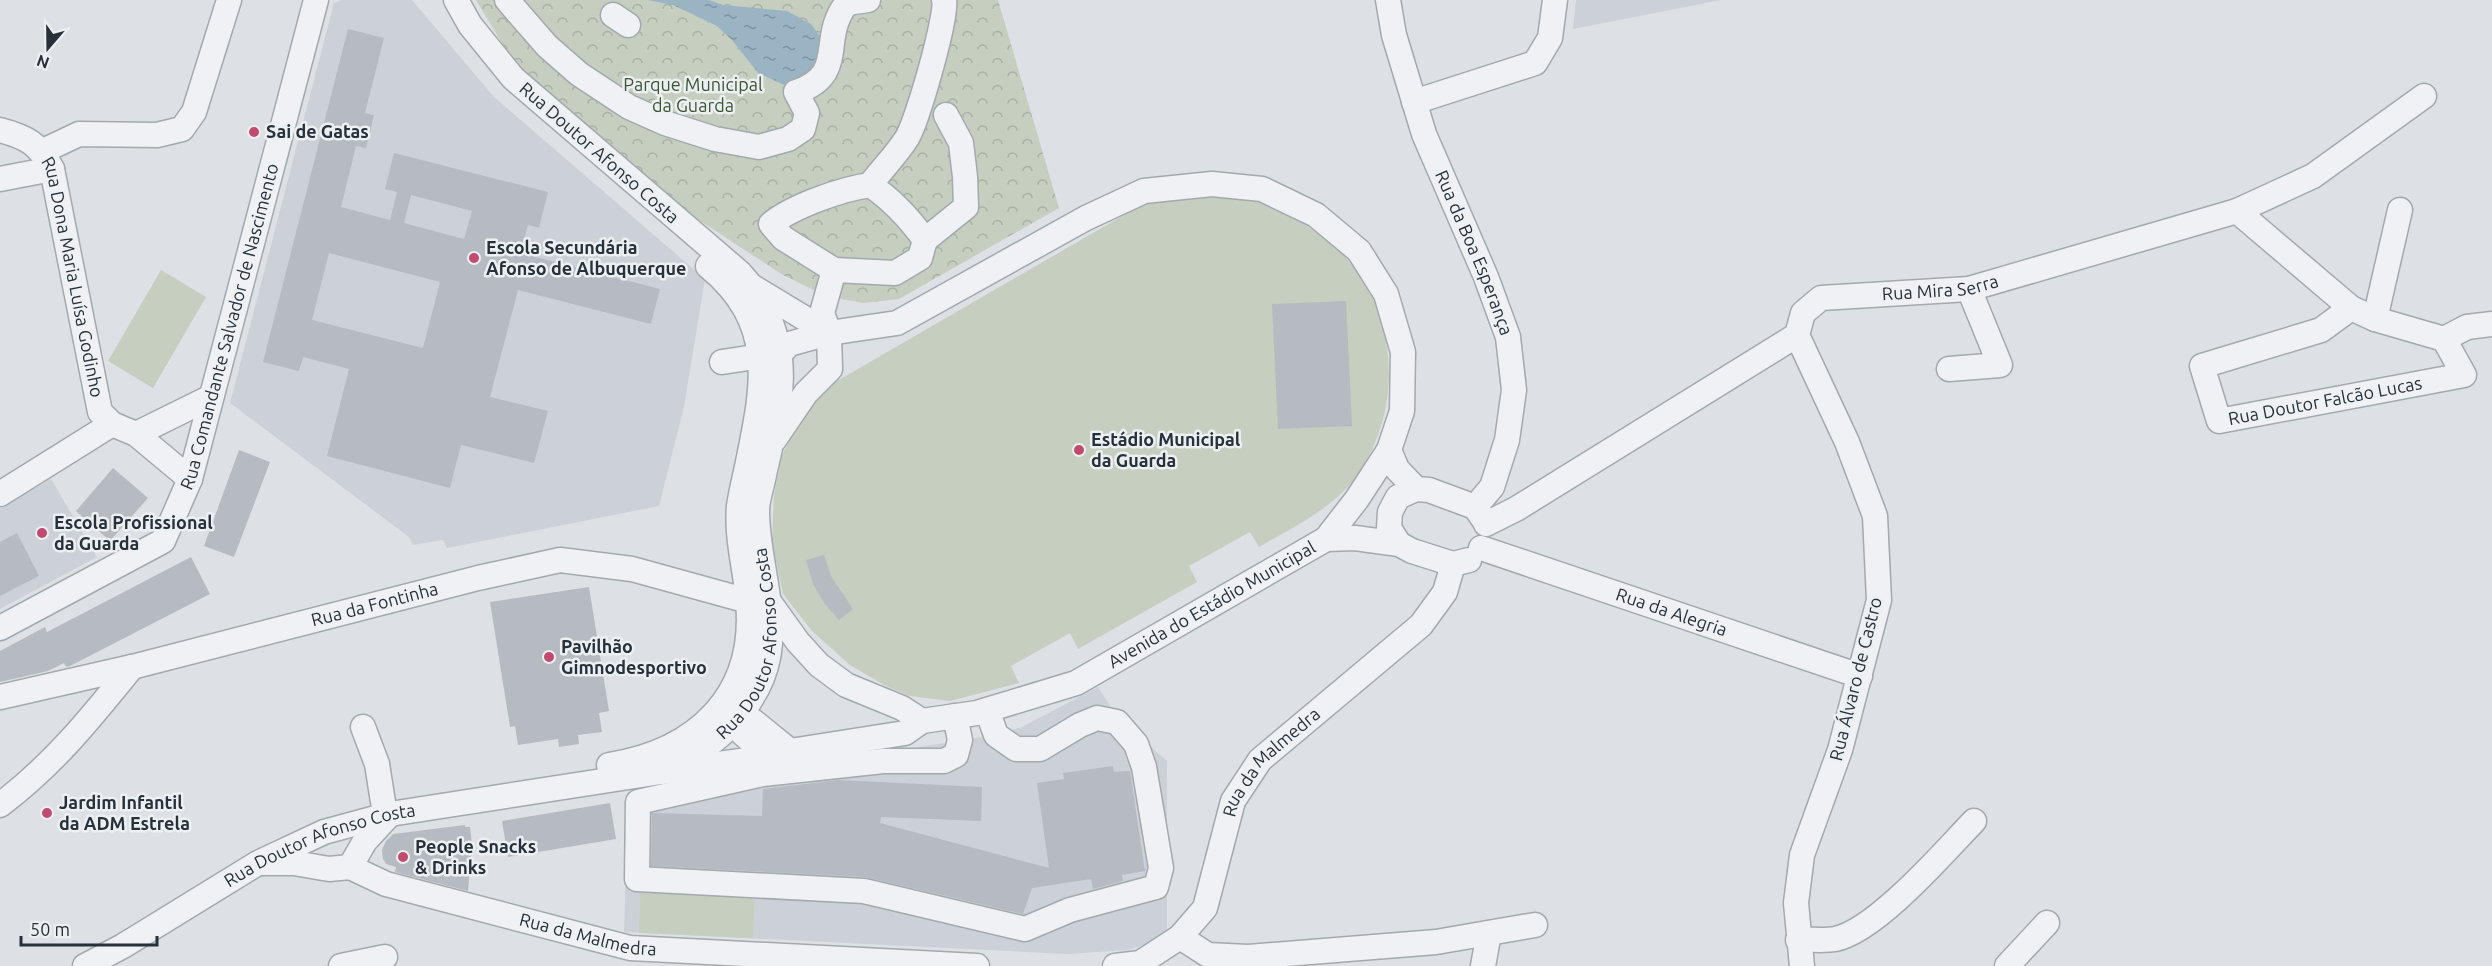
<svg xmlns="http://www.w3.org/2000/svg" width="2492" height="966" font-family="Ubuntu,sans-serif">
  <defs>
    <pattern id="park-crowns" width="20" height="18" patternUnits="userSpaceOnUse" patternTransform="scale(1.5)"><rect width="20" height="18" fill="#c5cebf"/><path d="M2 6a3 3 0 1 1 6 0M12 15a3 3 0 1 1 6 0" fill="none" stroke="#a9b1a5"/></pattern>
    <pattern id="water-ripples" width="26" height="14" patternUnits="userSpaceOnUse" patternTransform="scale(1.5)"><rect width="26" height="14" fill="#9ab4c3"/><path d="M2 4q2-2 4 0t4 0M15 11q2-2 4 0t4 0" fill="none" stroke="#7e939f"/></pattern>
  </defs>
  <rect width="100%" height="100%" fill="#dde1e5"/>
  <g fill="#cbd1d6">
    <path d="M341,0H412L494,97L705,279L684,407L659,506L447,548L443,540L413,545L409,537L230,403L334,3Z"/>
    <path d="M1576,0H1721L1573,29Z"/>
    <path d="M51,479L97,557L0,609V509Z"/>
    <path d="M1098,687L1112,709L1134,732L1167,761V932L1149,943L1128,950L1068,954L624,932L628,792L996,735L1022,727Z"/>
  </g>
  <path fill="url(#park-crowns)" d="M476,0H998L1059,208L899,299L863,303L826,296L783,275L659,194L519,71Z"/>
  <g fill="#c5cebf">
    <path d="M1211,192C1226,194 1242,195 1256,199C1267,202 1279,210 1289,216C1309,226 1336,245 1350,262C1399,321 1401,409 1360,471C1337,507 1295,526 1259,547L1250,532L1189,566L1197,582L1078,649L1070,633L1011,666L1019,683L950,701L910,696L886,686L850,665L812,631L783,594L772,541L774,495L782,455L800,420L825,388L1143,204Z"/>
    <path d="M161,270L206,297L153,388L108,361Z"/>
    <path d="M641,881L755,887L753,938L639,933Z"/>
  </g>
  <path fill="url(#water-ripples)" d="M648,0H709L723,5L787,11L811,24L825,43L823,66L786,86L758,73L732,40L717,26L673,5Z"/>
  <g fill="#b5bbc1" fill-rule="evenodd">
    <path d="M348,29L384,38L365,113L374,115L366,148L356,146L341,207L390,220L397,192L385,189L394,153L548,192L539,228L528,225L520,253L660,289L651,324L518,290L490,397L548,411L534,463L461,445L450,488L327,456L349,369L303,357L299,371L263,362ZM411,195L472,211L464,239L404,223ZM329,253L440,282L423,348L312,320Z"/>
    <path d="M1346,301L1352,426L1278,429L1272,304Z"/>
    <path d="M239,450L270,462L234,557L204,546Z"/>
    <path d="M113,468L148,498L110,541L76,511Z"/>
    <path d="M17,533L39,576L0,596V542Z"/>
    <path d="M824,555L831,576L853,609L839,620L825,604L813,584L806,560Z"/>
    <path d="M191,557L210,594L70,666L66,667L64,663L48,671L0,682V651L45,627L47,632Z"/>
    <path d="M589,587L609,711L599,713L602,732L578,735L579,744L559,747L558,739L518,745L515,726L510,727L490,602Z"/>
    <path d="M1113,766L1114,772L1130,771L1145,871L1122,875L1123,881L1093,889L1091,879L1032,888L1023,914L865,877L651,866L652,813L762,816L763,789L838,780L982,787L981,821L881,817L880,823L1049,868L1037,783L1064,779L1063,773Z"/>
    <path d="M610,803L616,839L508,857L502,821Z"/>
    <path d="M465,825V827H470L472,844L468,891L395,872L396,867L386,864L383,859L382,850L386,841L393,834Z"/>
  </g>
  <g fill="none" stroke-linecap="round" stroke-linejoin="round">
    <defs>
      <g id="minor">
        <path d="M507,0L547,46L579,74L629,107L665,123L715,139L759,147L788,139L803,129L807,113L796,92C849,74 818,39 847,3L868,0"/>
        <path id="s1" d="M1388,0L1394,35L1424,134L1486,277L1508,337L1514,390L1507,440L1492,487L1475,507"/>
        <path d="M613,15L628,25"/>
        <path d="M1414,102L1535,63L1550,38L1555,0"/>
        <path id="s2" d="M0,130C27,137 39,144 52,169L100,412L112,424L136,434L211,397"/>
        <path d="M43,151L79,134L157,135L182,129L194,112L229,0"/>
        <path d="M0,179L52,169"/>
        <path d="M870,185C882,169 897,154 907,138C917,122 948,15 944,0"/>
        <path d="M2237,211L2351,308L2375,319L2444,339L2467,327L2492,324"/>
        <path d="M925,240L966,207L965,177L961,143L946,115"/>
        <path id="s3" d="M2351,308L2321,330L2202,366L2219,421L2464,375L2444,339"/>
        <path d="M2375,319L2400,210"/>
        <path d="M1797,335L1847,442L1875,516L1879,600L1840,750L1802,855L1796,903L1802,966"/>
        <path d="M780,354L789,344L829,333"/>
        <path d="M722,362L774,354"/>
        <path d="M1949,369L2000,365L1969,289"/>
        <path d="M136,434L190,479"/>
        <path d="M774,440L806,393L830,369L829,333L822,313L834,270L895,273L920,258L925,240C909,218 893,200 870,185C842,189 793,206 771,224L783,238L834,270"/>
        <path d="M1389,450L1397,469L1416,489"/>
        <path d="M0,494L112,424"/>
        <path id="s4" d="M1486,524L1516,509L1797,335L1803,313L1821,298L1969,289L2237,211L2313,176L2424,96"/>
        <path d="M1326,539L1355,538L1399,544L1412,551L1453,564L1469,560"/>
        <path d="M1399,544L1389,528L1390,512L1398,497L1416,489L1429,490L1475,507L1484,520"/>
        <path id="s5" d="M1481,548L1860,676"/>
        <path d="M770,603L798,642L819,665L846,685L902,708L922,721"/>
        <path id="s6" d="M0,628L163,541L190,479L316,0"/>
        <path id="s7" d="M0,697L132,667L478,578L560,560L632,569L748,601"/>
        <path d="M724,710L736,720L742,733L769,757"/>
        <path d="M955,716L960,740L956,755L944,761H883L763,774L638,802L637,879L864,891L1025,929L1070,910L1156,887L1161,868L1144,767L1136,744L1117,722L1097,718L1080,725L1040,749H1016L996,735L987,710"/>
        <path d="M736,720L753,721L790,751"/>
        <path d="M363,727L377,764L383,802"/>
        <path d="M609,765C697,751 757,695 748,601C746,571 736,538 739,506C741,492 745,477 748,462C764,384 777,323 708,266"/>
        <path id="s8" d="M661,772L769,757L790,751L905,733L922,721L977,713L1076,683L1326,539L1357,499L1389,450L1402,411L1403,352L1386,294L1359,251L1316,215L1262,189L1212,184L1144,191L1086,218L897,323L829,333L753,287"/>
        <path d="M0,805C54,764 90,719 132,667"/>
        <path id="s9" d="M263,863H294L329,869L350,867L386,884L630,948L977,966"/>
        <path d="M350,867L365,841L390,814"/>
        <path d="M1180,937L1208,955L1248,957L1436,942L1535,925"/>
        <path d="M1798,940C1810,939 1823,941 1835,939C1876,931 1944,852 1974,821"/>
        <path id="s10" d="M85,966L123,946L258,863L324,832L390,814L661,772C704,753 743,723 762,678C784,624 757,566 757,511C757,499 762,486 764,475C772,437 786,392 779,353C774,323 760,295 740,273L513,78L470,25L456,0"/>
        <path d="M341,966L385,957"/>
        <path id="s11" d="M1115,966L1140,963L1180,937L1205,908L1233,801L1260,760L1421,625L1445,592L1453,564"/>
        <path d="M1483,966L1489,933"/>
        <path d="M2007,966L2047,923"/>
      </g>
    </defs>
    <use href="#minor" stroke="#a3a9ae" stroke-width="27"/>
    <use href="#minor" stroke="#eff1f4" stroke-width="24"/>
  </g>
  <g fill="#c14b6e" stroke="#ecf0f3" stroke-width="2">
    <circle cx="254" cy="132" r="6"/>
    <circle cx="474" cy="258" r="6"/>
    <circle cx="1079" cy="450" r="6"/>
    <circle cx="42" cy="533" r="6"/>
    <circle cx="549" cy="657" r="6"/>
    <circle cx="47" cy="813" r="6"/>
    <circle cx="403" cy="857" r="6"/>
  </g>
  <g text-anchor="middle" stroke-width="5" stroke-linejoin="round" paint-order="stroke">
    <g font-size="18" fill="#405536" stroke="#ecf0f3">
      <text x="693" y="91">Parque Municipal<tspan x="693" dy="21">da Guarda</tspan></text>
    </g>
    <g font-size="18" font-weight="bold" fill="#28313a" stroke="#ecf0f3" text-anchor="start">
      <text x="266" y="138">Sai de Gatas</text>
      <text x="486" y="254">Escola Secundária<tspan x="486" dy="21">Afonso de Albuquerque</tspan></text>
      <text x="1091" y="446">Estádio Municipal<tspan x="1091" dy="21">da Guarda</tspan></text>
      <text x="54" y="529">Escola Profissional<tspan x="54" dy="21">da Guarda</tspan></text>
      <text x="561" y="653">Pavilhão<tspan x="561" dy="21">Gimnodesportivo</tspan></text>
      <text x="59" y="809">Jardim Infantil<tspan x="59" dy="21">da ADM Estrela</tspan></text>
      <text x="415" y="853">People Snacks<tspan x="415" dy="21">&amp; Drinks</tspan></text>
    </g>
    <g font-size="18" fill="#28313a" stroke="#ecf0f3">
      <text transform="translate(599 153) rotate(41)" y="6">Rua Doutor Afonso Costa</text>
      <text dy="6" stroke="none"><textPath href="#s1" startOffset="268">Rua da Boa Esperança</textPath></text>
      <text dy="6" stroke="none"><textPath href="#s2" startOffset="178">Rua Dona Maria Luísa Godinho</textPath></text>
      <text dy="6" stroke="none"><textPath href="#s4" startOffset="530">Rua Mira Serra</textPath></text>
      <text dy="6" stroke="none"><textPath href="#s6" startOffset="410">Rua Comandante Salvador de Nascimento</textPath></text>
      <text dy="6" stroke="none"><textPath href="#s3" startOffset="327">Rua Doutor Falcão Lucas</textPath></text>
      <text dy="6" stroke="none"><textPath href="#s7" startOffset="386">Rua da Fontinha</textPath></text>
      <text dy="6" stroke="none"><textPath href="#s8" startOffset="584">Avenida do Estádio Municipal</textPath></text>
      <text dy="6" stroke="none"><textPath href="#s5" startOffset="201">Rua da Alegria</textPath></text>
      <text dy="6" stroke="none"><textPath href="#s10" startOffset="788">Rua Doutor Afonso Costa</textPath></text>
      <text transform="translate(1856 679) rotate(-76)" y="6">Rua Álvaro de Castro</text>
      <text dy="6" stroke="none"><textPath href="#s11" startOffset="276">Rua da Malmedra</textPath></text>
      <text dy="6" stroke="none"><textPath href="#s10" startOffset="266">Rua Doutor Afonso Costa</textPath></text>
      <text dy="6" stroke="none"><textPath href="#s9" startOffset="336">Rua da Malmedra</textPath></text>
    </g>
  </g>
  <g transform="translate(48 48) rotate(200)" stroke="#ecf0f3" stroke-width="4.5" paint-order="stroke">
  <path d="M0-4.5L10 22L0 15L-10 22Z" fill="#28313a"/>
  <text y="-9" font-size="16" font-weight="bold" text-anchor="middle" fill="#28313a">N</text>
  </g>
  <path d="M21 936v9h136v-9" fill="none" stroke="#28313a" stroke-width="3"/>
  <text x="30" y="936" font-size="18" fill="#28313a" stroke="#ecf0f3" stroke-width="4.5" paint-order="stroke">50 m</text>
</svg>
